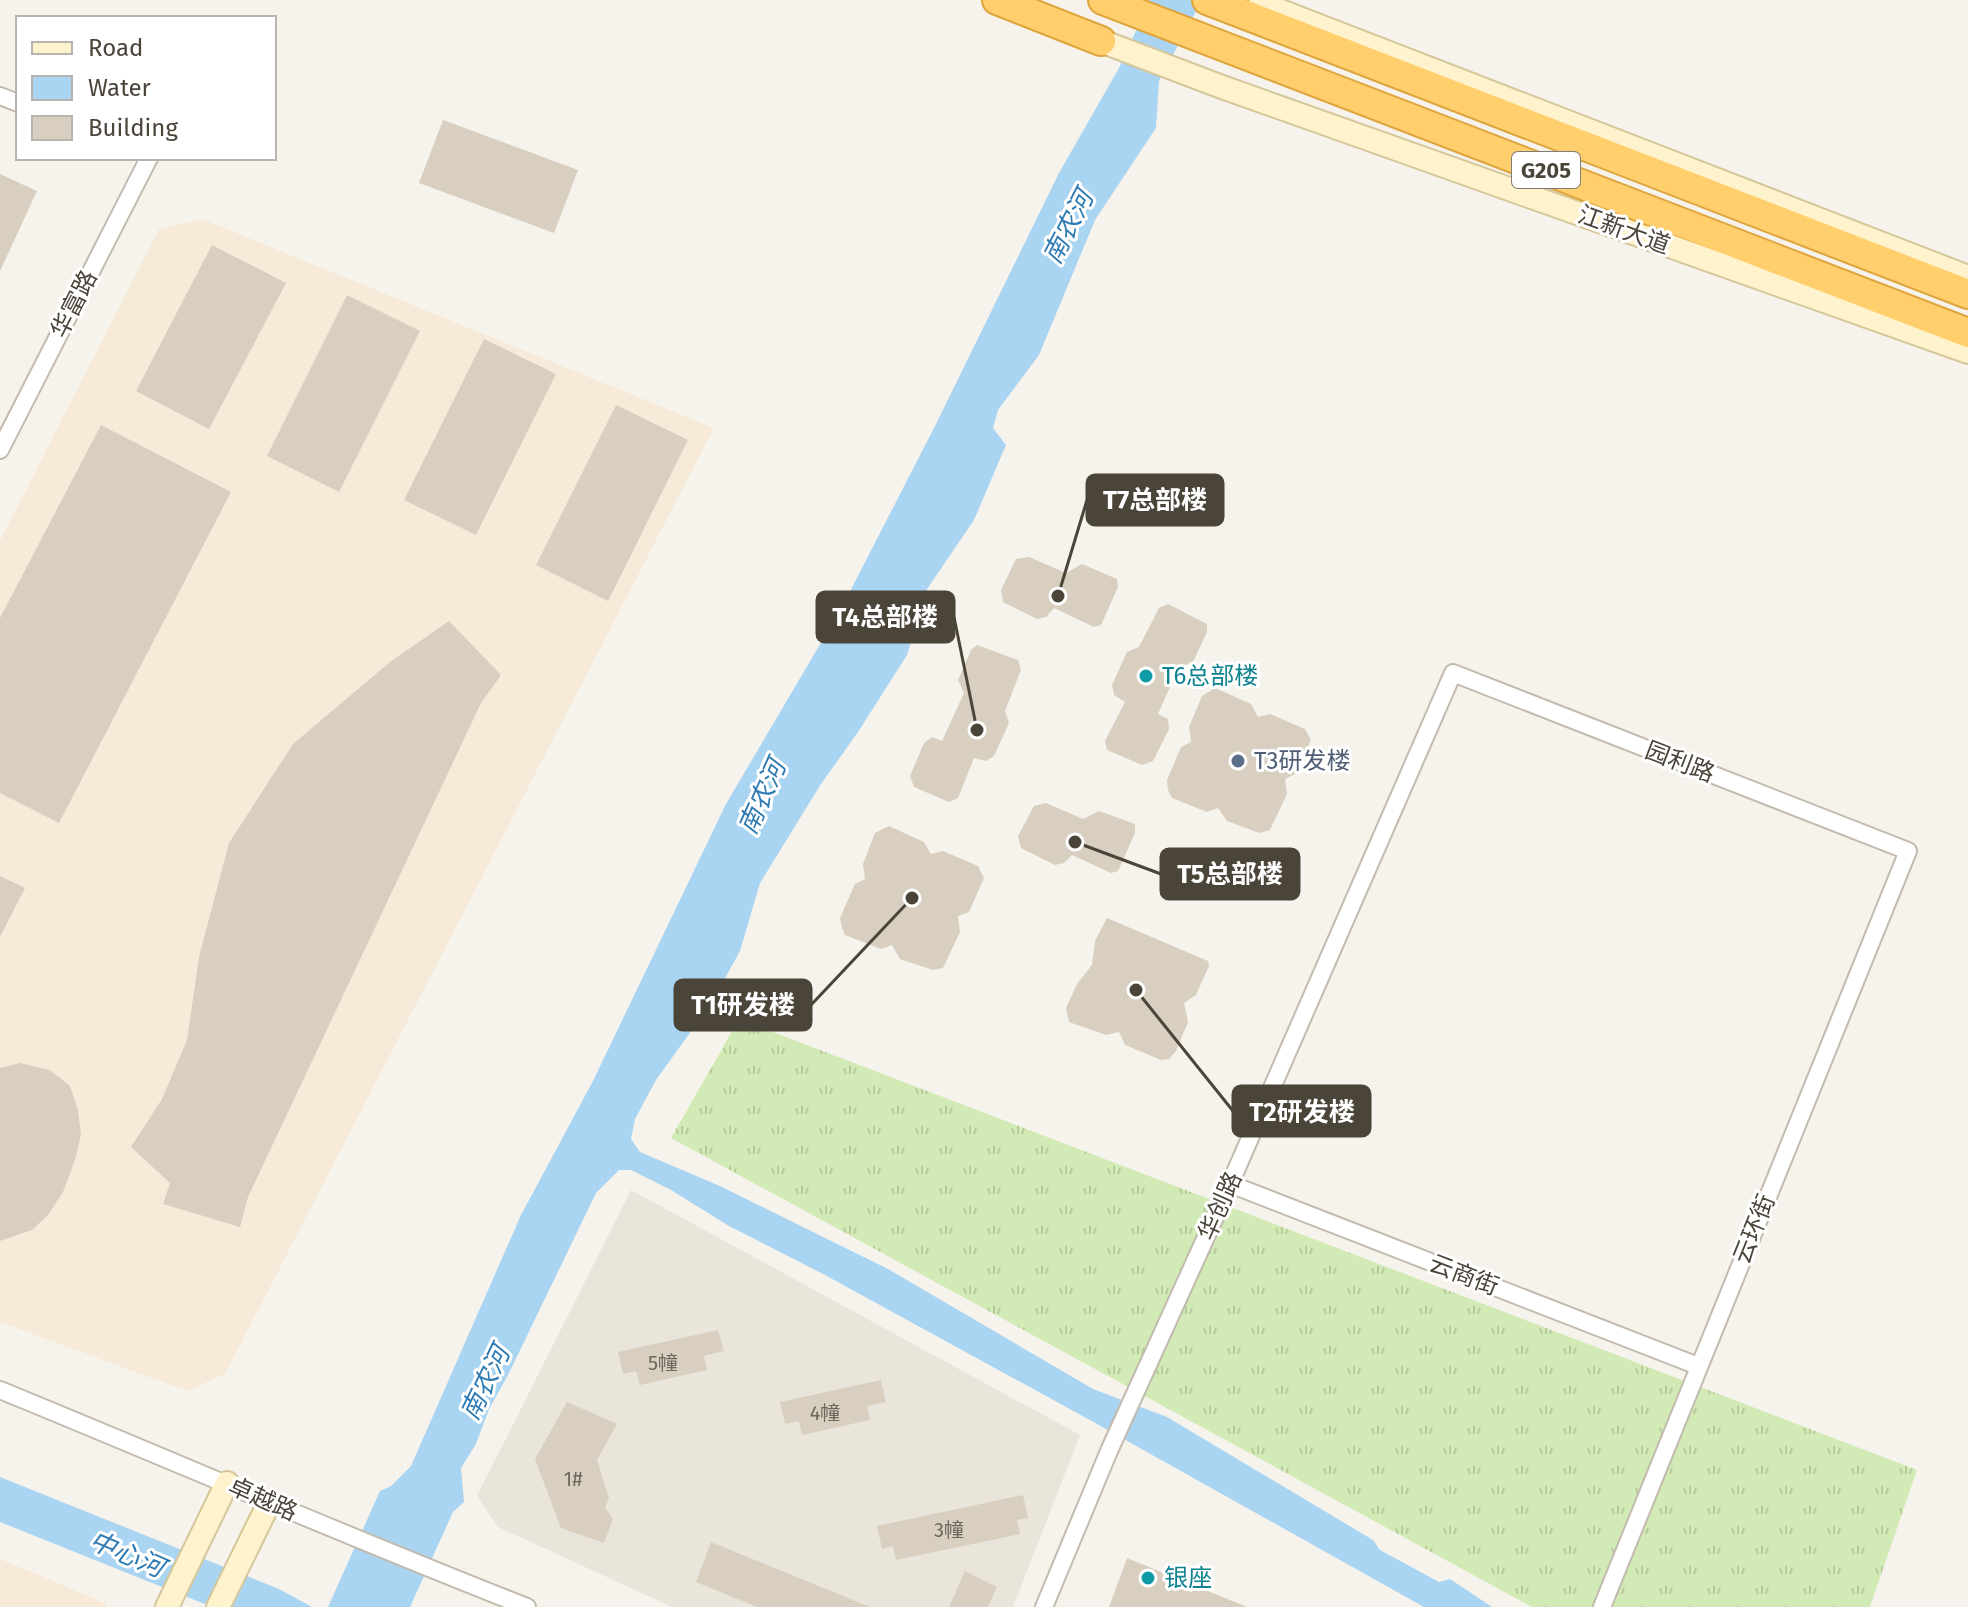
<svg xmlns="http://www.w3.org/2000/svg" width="1968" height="1607" font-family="'Fira Sans','Noto Sans SC',sans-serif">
  <defs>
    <pattern id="grass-tufts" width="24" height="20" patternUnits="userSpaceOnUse" patternTransform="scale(2)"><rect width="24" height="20" fill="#d2eab5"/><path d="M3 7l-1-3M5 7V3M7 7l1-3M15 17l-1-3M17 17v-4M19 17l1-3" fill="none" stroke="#b6ca9c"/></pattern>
  </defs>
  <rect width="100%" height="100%" fill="#f6f3ec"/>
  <path fill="#eae5da" d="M631,1190L1080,1435L1013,1607H672L498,1527L477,1496Z"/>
  <g fill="#f7ead8">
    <path d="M202,219L714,428L225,1374L187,1391L0,1322V541L159,229Z"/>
    <path d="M0,1559L46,1578L107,1604L105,1607H0Z"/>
  </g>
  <path fill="url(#grass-tufts)" d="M739,1019L1917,1470L1870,1607H1532L671,1138Z"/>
  <g fill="#a9d4f2">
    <path d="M1150,0H1202L1159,81L1156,128L1095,220L1039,355L998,410L993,428L1006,445L974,520L927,589L907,655L858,732L821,784L760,883L740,951L712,1002L656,1080L635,1119L631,1139L640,1152L720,1186L888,1269L1093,1389L1167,1417L1373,1540L1380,1550L1439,1582L1450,1579L1492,1607H1424L1088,1419L825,1275L729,1226L671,1190L631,1170H619L596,1193L508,1375L489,1409L476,1444L461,1468L464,1502L453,1512L410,1607H328L380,1491L391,1486L411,1466L521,1215L593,1081L726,804L842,607L935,426L1059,173L1119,68Z"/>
    <path d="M0,1477L279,1589L312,1607H212L0,1522Z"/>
  </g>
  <g fill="#d8cfc1">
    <path d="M443,120L578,170L554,233L419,183Z"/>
    <path d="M0,174L37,191L0,271Z"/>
    <path d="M212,245L286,283L209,429L136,391Z"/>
    <path d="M347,295L420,331L339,492L267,456Z"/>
    <path d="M484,339L556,374L476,535L404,500Z"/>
    <path d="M616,405L688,440L608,601L536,565Z"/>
    <path d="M101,425L231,492L59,823L0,793V618Z"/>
    <path d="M1029,557L1066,573L1082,564L1117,579L1118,587L1101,625L1094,627L1054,608L1046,617L1037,619L1003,602L1001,590L1016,559Z"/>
    <path d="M1168,604L1207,624V632L1193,662L1179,667L1158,714L1168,719L1169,729L1153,761L1142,765L1107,750L1105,741L1125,702L1114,695L1112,685L1127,652L1139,647L1159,608Z"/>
    <path d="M449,621L501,675L481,703L248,1197L240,1227L163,1204L170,1183L131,1147L162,1099L187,1040L199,957L229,843L293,744L390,662Z"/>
    <path d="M977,645L1018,660L1021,670L1005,711L1009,723L994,756L986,761L974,758L958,798L949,802L914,787L910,776L924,743L932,737L942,741L964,693L958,680L971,650Z"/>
    <path d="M1215,688L1251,704L1258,717L1270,714L1305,729L1311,740L1295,774L1285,779L1287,794L1270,830L1259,833L1227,821L1218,808L1207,812L1172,798L1168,790L1167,780L1181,747L1191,742L1189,727L1202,696Z"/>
    <path d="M1046,803L1083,819L1099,811L1135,824V833L1118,871L1111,873L1072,855L1064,863L1055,865L1021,848L1018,836L1034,806Z"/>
    <path d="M889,826L924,842L931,854L943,851L978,866L984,878L969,912L958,916L960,932L943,968L933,970L900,959L892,945L881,949L845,935L842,928L840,918L855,884L865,879L863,864L875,833Z"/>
    <path d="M0,876L25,888L0,937Z"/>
    <path d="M1107,918L1208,961L1209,966L1196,995L1184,1003L1188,1022L1176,1051L1169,1059L1161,1060L1125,1045L1119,1032L1106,1035L1069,1022L1066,1008L1077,984L1092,965L1095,941Z"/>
    <path d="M20,1063L50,1070L70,1086L78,1111L81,1134L75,1160L63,1192L48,1215L32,1230L0,1241V1068Z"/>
    <path d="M718,1330L724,1351L704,1356L707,1370L640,1385L636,1371L623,1374L618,1352Z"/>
    <path d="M881,1380L886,1402L867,1406L870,1420L802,1435L799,1421L785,1424L780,1402Z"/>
    <path d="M567,1402L617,1424L597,1460L609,1498L605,1507L613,1519L604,1543L561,1528L535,1459Z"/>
    <path d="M1023,1495L1028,1518L1017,1520L1020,1534L896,1560L893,1546L882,1549L877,1526Z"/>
    <path d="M711,1542L870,1607H757L696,1582Z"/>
    <path d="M1127,1558L1225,1598L1247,1607H1109Z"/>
    <path d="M965,1571L997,1587L988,1607H949Z"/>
  </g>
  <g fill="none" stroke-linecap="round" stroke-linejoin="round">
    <defs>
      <g id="street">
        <path d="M0,96L18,103"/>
        <path d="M0,450L149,158"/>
        <path d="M1230,1184L1698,1366"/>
        <path d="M0,1390C176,1462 350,1538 527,1607"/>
        <path d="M1044,1607L1109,1451L1230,1184L1453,673L1908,851L1602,1607"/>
      </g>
      <g id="secondary">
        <path d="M1260,3L1968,277"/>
        <path d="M1101,41L1222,87L1968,352"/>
        <path d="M167,1607L227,1483"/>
        <path d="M218,1607L270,1501"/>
      </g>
      <g id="highway">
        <path d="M997,0L1101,41"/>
        <path d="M1103,0L1968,333"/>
        <path d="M1207,0L1968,294"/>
      </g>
    </defs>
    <use href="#street" stroke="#c2bbae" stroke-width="20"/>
    <use href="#secondary" stroke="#d6c79b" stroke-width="26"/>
    <use href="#highway" stroke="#e0a43c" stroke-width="32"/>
    <use href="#street" stroke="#fff" stroke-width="16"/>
    <use href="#secondary" stroke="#fff3cd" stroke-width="22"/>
    <use href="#highway" stroke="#ffcf6e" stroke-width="28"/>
  </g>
  <g fill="#0f9aa8" stroke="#fff" stroke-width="3">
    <circle cx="1146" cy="676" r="8"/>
    <circle cx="1148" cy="1578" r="8"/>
  </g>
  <circle fill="#5c6f8a" stroke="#fff" stroke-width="3" cx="1238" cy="761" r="8"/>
  <g text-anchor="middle" stroke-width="6" stroke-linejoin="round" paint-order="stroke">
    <g font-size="20" fill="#6e675b">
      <text x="663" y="1370">5幢</text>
      <text x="825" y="1420">4幢</text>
      <text x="573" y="1486">1#</text>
      <text x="949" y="1537">3幢</text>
    </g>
    <rect fill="#fff" stroke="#817c74" stroke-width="2" x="1512" y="152" width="68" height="36" rx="6"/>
    <g font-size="22" font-weight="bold" fill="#4b4439">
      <text x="1546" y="178">G205</text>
    </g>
    <g font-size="24" fill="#4b4439" stroke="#fff">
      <text transform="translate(1624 230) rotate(20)" y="8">江新大道</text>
      <text transform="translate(74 304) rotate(-63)" y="8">华富路</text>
      <text transform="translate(1680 762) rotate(21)" y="8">园利路</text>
      <text transform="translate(1220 1206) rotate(-66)" y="8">华创路</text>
      <text transform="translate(1754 1229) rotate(-68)" y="8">云环街</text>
      <text transform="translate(1464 1275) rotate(21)" y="8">云商街</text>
      <text transform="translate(263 1499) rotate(24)" y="8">卓越路</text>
    </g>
    <g font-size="24" fill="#0d838f" stroke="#fff" text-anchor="start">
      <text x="1162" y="684">T6总部楼</text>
      <text x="1164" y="1586">银座</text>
    </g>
    <g font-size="24" fill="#4e5e75" stroke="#fff" text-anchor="start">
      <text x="1254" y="769">T3研发楼</text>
    </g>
    <g font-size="26" font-style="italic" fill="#2e7ab2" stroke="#fff">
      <text transform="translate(1068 227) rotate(-63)" y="9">南农河</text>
      <text transform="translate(762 797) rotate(-66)" y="9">南农河</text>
      <text transform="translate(485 1383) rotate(-64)" y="9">南农河</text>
      <text transform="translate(127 1554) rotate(23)" y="9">中心河</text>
    </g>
  </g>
  <path fill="none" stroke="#4b4439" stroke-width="3" d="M1058 596L1087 500M977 730L954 617M1075 842L1161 874M912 898L811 1005M1136 990L1233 1111"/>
  <g fill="#4b4439" stroke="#fff" stroke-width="3">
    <circle cx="1058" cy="596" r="8"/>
    <circle cx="977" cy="730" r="8"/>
    <circle cx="1075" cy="842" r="8"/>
    <circle cx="912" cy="898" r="8"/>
    <circle cx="1136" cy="990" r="8"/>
  </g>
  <g fill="#4b4439" stroke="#4b4439" stroke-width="3">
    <rect x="1087" y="475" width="136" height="50" rx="8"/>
    <rect x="817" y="592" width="137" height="50" rx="8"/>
    <rect x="1161" y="849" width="138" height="50" rx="8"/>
    <rect x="675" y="980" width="136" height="50" rx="8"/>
    <rect x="1233" y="1086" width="137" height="50" rx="8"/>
  </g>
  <g font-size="26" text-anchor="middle" font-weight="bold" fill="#fff">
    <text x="1155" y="509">T7总部楼</text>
    <text x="885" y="626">T4总部楼</text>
    <text x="1230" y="883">T5总部楼</text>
    <text x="743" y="1014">T1研发楼</text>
    <text x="1302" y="1121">T2研发楼</text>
  </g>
  <rect x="16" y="16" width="260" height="144" fill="#ffffff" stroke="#b7b4b0" stroke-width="2"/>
  <rect x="32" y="42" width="40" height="12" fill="#fff3cd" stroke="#b7b4b0" stroke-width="2"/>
  <text x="88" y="56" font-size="24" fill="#4b4439">Road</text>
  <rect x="32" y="76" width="40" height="24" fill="#a9d4f2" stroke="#b7b4b0" stroke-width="2"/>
  <text x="88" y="96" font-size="24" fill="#4b4439">Water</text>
  <rect x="32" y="116" width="40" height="24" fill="#d8cfc1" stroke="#b7b4b0" stroke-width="2"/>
  <text x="88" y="136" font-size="24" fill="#4b4439">Building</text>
</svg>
